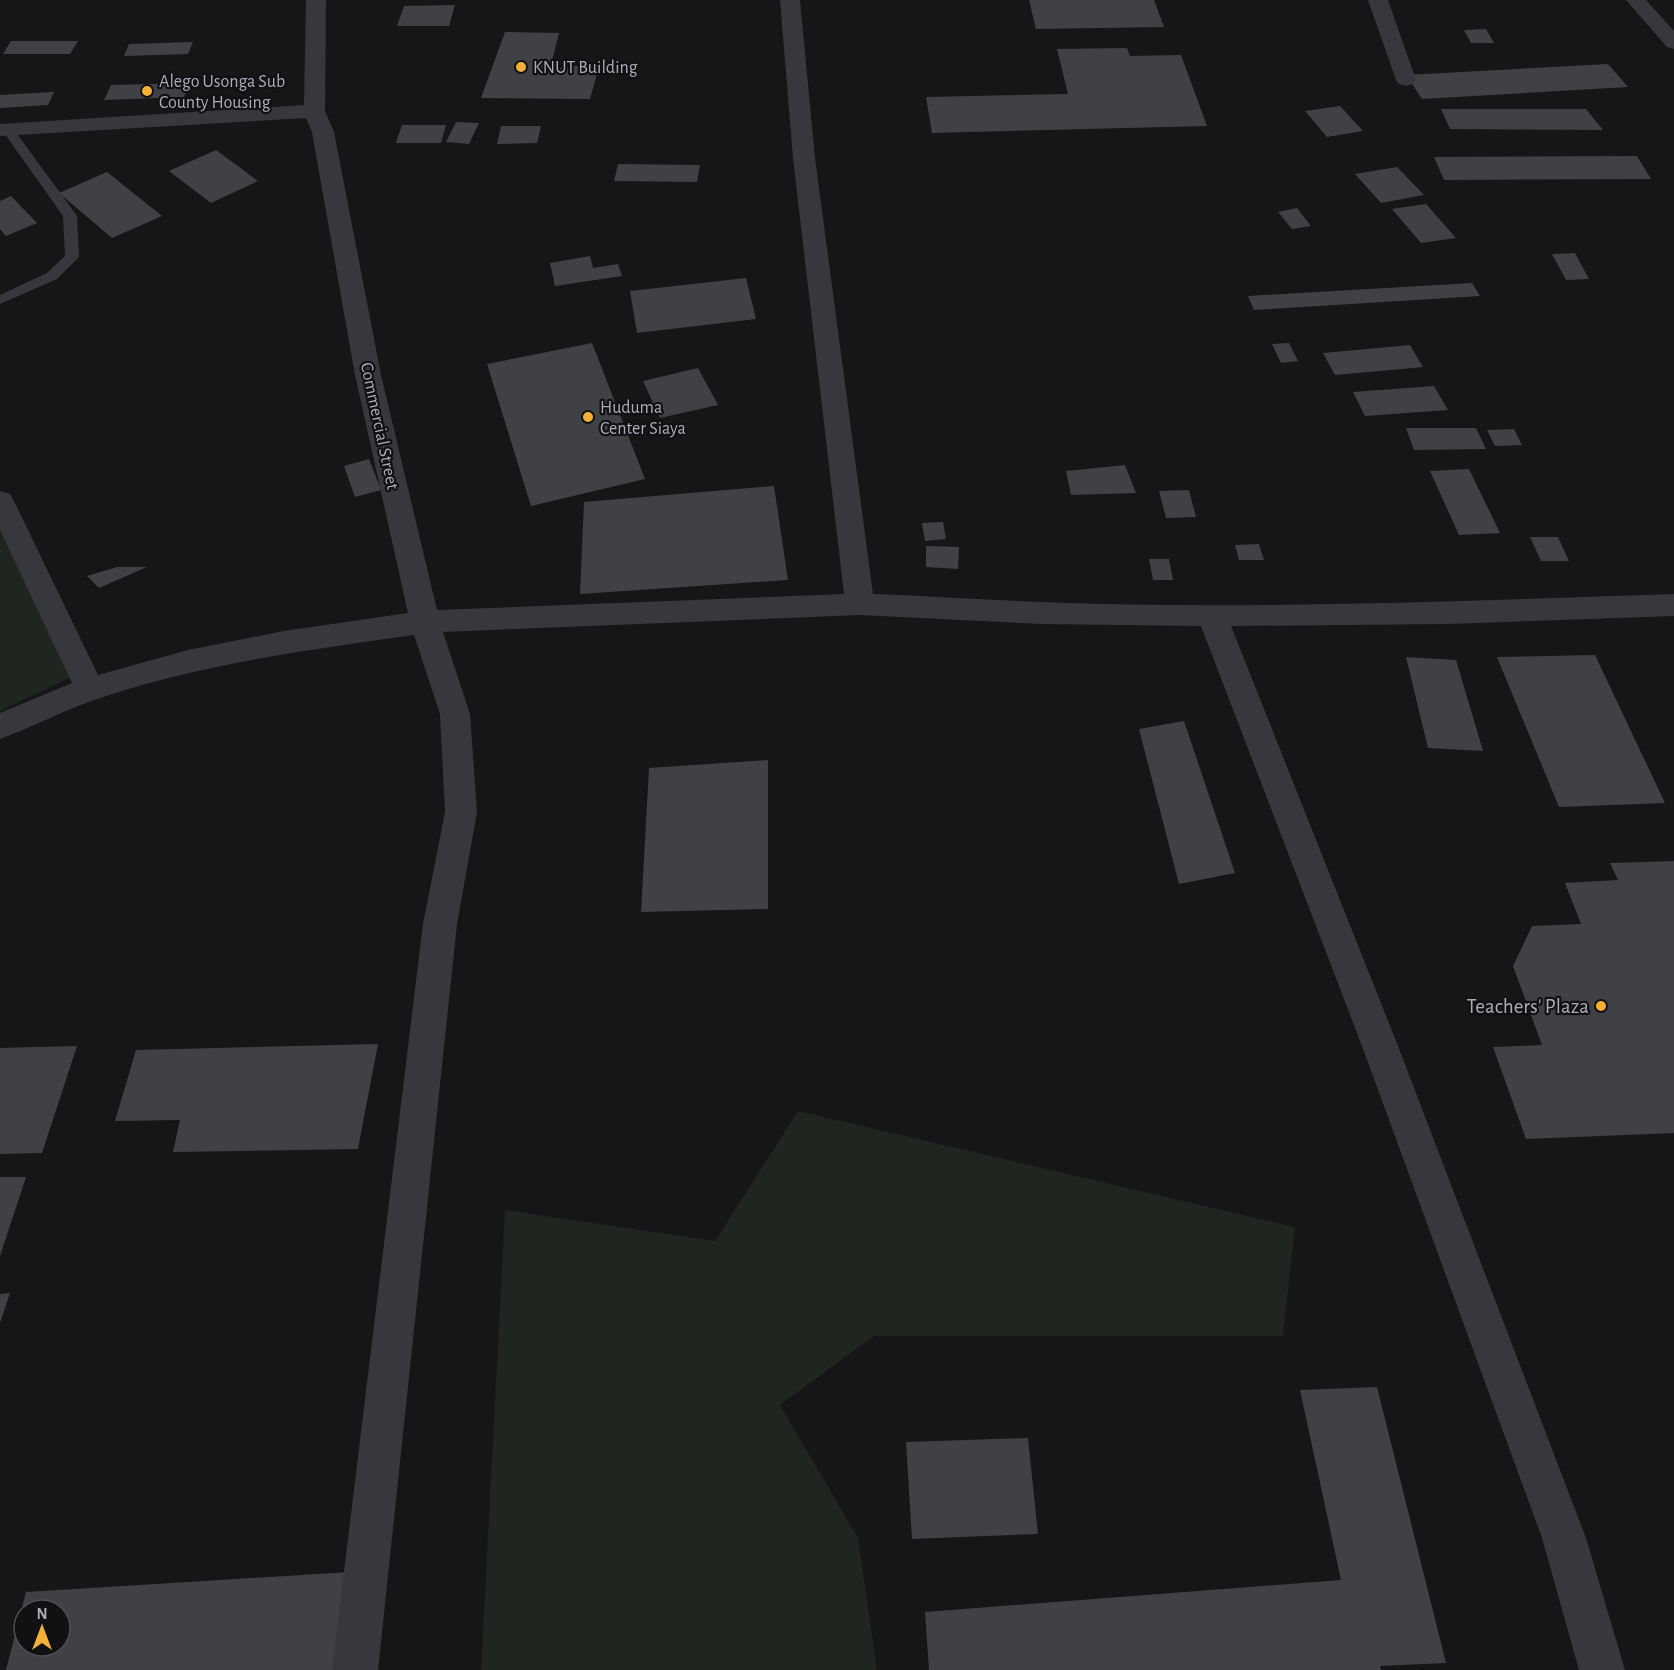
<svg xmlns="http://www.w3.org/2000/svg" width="1674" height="1670" font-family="'Alegreya Sans',sans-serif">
  <rect width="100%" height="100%" fill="#161618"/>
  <g fill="#1e261f">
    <path d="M0,501L82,672L0,711Z"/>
    <path d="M798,1111L1295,1227L1283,1336H874L780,1405L858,1538L877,1670H481L505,1210L715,1241Z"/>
  </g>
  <g fill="#404145" fill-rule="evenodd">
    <path d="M1029,0H1154L1164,27L1036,29Z"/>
    <path d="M455,5L449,26H397L404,6Z"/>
    <path d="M1486,29L1494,43H1471L1464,30Z"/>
    <path d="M505,32L559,33L550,69L593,64L598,70L590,99L481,98Z"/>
    <path d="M11,41H78L70,54H3Z"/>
    <path d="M193,42L188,54L124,56L129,44Z"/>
    <path d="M1127,48L1130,56L1181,55L1207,126L932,133L926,97L1068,94L1057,49Z"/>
    <path d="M1608,64L1628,87L1422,99L1406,75Z"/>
    <path d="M190,83L184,97L104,100L111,85Z"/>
    <path d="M54,92L48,105L0,108V95Z"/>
    <path d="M1340,106L1363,131L1327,137L1305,111Z"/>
    <path d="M1441,109H1586L1603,130L1450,129Z"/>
    <path d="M456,122L479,123L469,144L446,142Z"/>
    <path d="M402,125H446L441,143H396Z"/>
    <path d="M501,126H541L537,143L497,144Z"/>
    <path d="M216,150L258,181L211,203L169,171Z"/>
    <path d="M1637,156L1651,179L1444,180L1434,157Z"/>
    <path d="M618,164L700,165L697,182L614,181Z"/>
    <path d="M1397,167L1424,195L1381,203L1355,174Z"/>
    <path d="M107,172L162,216L112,238L59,193Z"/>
    <path d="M11,196L37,223L6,236L0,229V201Z"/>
    <path d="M1426,204L1456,238L1421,243L1392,209Z"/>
    <path d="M1297,208L1311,226L1292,229L1278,212Z"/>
    <path d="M1575,253L1589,279L1566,280L1552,254Z"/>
    <path d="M590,256L593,268L618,264L622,276L555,286L550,263Z"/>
    <path d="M746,278L756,319L637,333L630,291Z"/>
    <path d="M1472,283L1480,296L1254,310L1248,296Z"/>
    <path d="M592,343L645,479L531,506L487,364Z"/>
    <path d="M1289,343L1298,361L1281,363L1272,344Z"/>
    <path d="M1410,345L1423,367L1335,375L1323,353Z"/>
    <path d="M698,368L718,405L660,418L643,381Z"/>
    <path d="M1434,386L1448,410L1365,416L1353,392Z"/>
    <path d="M1406,428H1476L1486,449L1414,450Z"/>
    <path d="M1514,429L1522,445L1495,446L1487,430Z"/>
    <path d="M369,459L381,490L355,497L344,466Z"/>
    <path d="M1125,465L1136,493L1071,495L1066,471Z"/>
    <path d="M1469,469L1500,533L1459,535L1430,471Z"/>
    <path d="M774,486L788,580L580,594L584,502Z"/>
    <path d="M1189,490L1196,517L1166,518L1159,491Z"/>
    <path d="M943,522L946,539L925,541L922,523Z"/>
    <path d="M1530,537H1558L1569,561H1541Z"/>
    <path d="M1259,544L1264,560H1239L1235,545Z"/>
    <path d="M926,546L959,547L958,569L926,567Z"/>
    <path d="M1149,559H1169L1173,580H1153Z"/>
    <path d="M117,567H147L99,588L87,576Z"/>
    <path d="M1595,655L1665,803L1559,807L1497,657Z"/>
    <path d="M1406,657L1456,660L1483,751L1428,748Z"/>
    <path d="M1184,721L1235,873L1179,884L1139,729Z"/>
    <path d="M768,760V909L641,912L649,768Z"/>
    <path d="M1674,861V1133L1526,1139L1493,1047L1542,1045L1513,966L1532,926L1581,924L1565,883L1618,880L1610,863Z"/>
    <path d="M378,1044L358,1149L173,1152L180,1120L115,1121L136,1050Z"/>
    <path d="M77,1046L42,1153L0,1154V1048Z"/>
    <path d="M0,1177H26L0,1256Z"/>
    <path d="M10,1293L0,1323V1294Z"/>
    <path d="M1377,1387L1446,1663L1380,1666L1381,1670H929L925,1612L1341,1580L1300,1390Z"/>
    <path d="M1028,1438L1038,1534L912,1539L906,1442Z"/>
    <path d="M350,1572L337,1670H6L26,1592ZM24,1610H60V1646H24Z"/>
  </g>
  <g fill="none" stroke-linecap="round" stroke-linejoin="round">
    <path fill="#37383d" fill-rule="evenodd" d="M8,126L12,127L77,216L79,257L57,279L0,304V295L47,273L65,256L63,216L2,130Z"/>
    <g fill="#37383d" fill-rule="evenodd">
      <path d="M306,0H326L325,111L334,132L381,375L437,610L844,594L793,158L780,0H800L815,158L873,594C929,596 985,600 1040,602C1251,610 1463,601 1674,594V616L1448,624L1231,626L1398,1046L1586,1538L1625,1670H1579L1542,1538L1362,1046L1201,626L1042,624L860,615L443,632L470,714L477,812L457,924L378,1670H332L423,924L445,812L440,714L414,635C308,650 199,664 97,699C64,710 33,727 0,739V713L72,683L0,530V491L10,494L14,501L98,675L188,650L284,631L408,613L355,375L312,132L306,118L0,136V124L304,105Z"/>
      <path d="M1368,0H1388L1416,80L1413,84L1406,86L1399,84L1396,80Z"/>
      <path d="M1626,0H1646L1674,31V49L1667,47Z"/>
    </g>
  </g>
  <g fill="#f2b134" stroke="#111113" stroke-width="2">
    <circle cx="521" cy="67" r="6"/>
    <circle cx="147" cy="91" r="6"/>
    <circle cx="588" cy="417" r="6"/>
    <circle cx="1601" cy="1006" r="6"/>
  </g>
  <g text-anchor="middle" stroke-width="4.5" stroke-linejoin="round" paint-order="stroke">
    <g font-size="18" fill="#a8adb8" stroke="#111113" text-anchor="start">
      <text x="533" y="73">KNUT Building</text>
      <text x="159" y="87">Alego Usonga Sub<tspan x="159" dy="21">County Housing</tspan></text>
      <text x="600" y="413">Huduma<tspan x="600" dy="21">Center Siaya</tspan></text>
    </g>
    <g font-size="18" fill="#a8adb8" stroke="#111113">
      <text transform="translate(380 426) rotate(78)" y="6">Commercial Street</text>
    </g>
    <g font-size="21" fill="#a8adb8" stroke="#111113" text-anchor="end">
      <text x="1589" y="1013">Teachers' Plaza</text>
    </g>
  </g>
  <g transform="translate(42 1628)"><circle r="28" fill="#111113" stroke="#4d4f55" stroke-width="1.5"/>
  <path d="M0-4.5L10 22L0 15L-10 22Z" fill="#f2b134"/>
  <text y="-9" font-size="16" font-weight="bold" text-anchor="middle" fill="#a8adb8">N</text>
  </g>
</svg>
